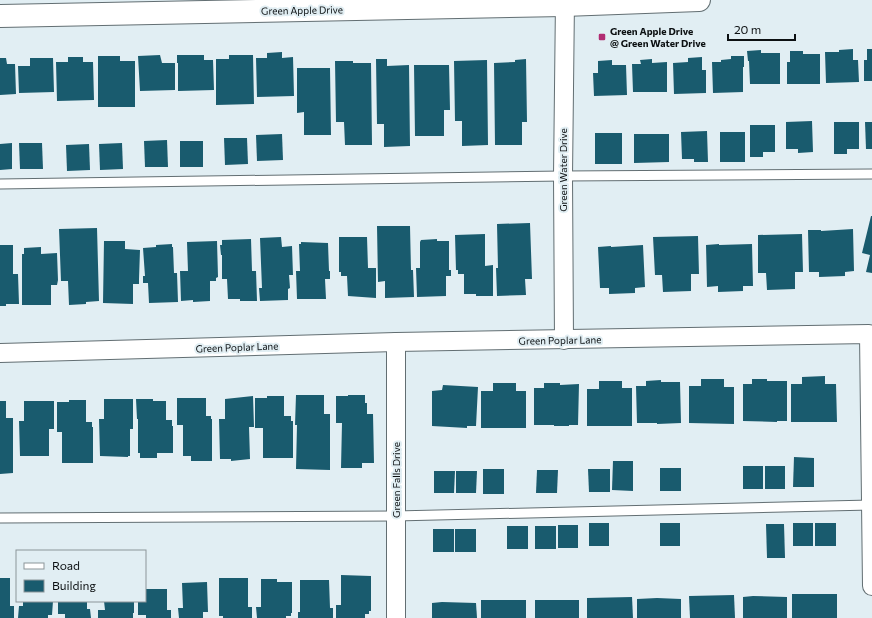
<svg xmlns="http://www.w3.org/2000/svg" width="872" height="618" font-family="Commissioner,sans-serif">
  <rect width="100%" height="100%" fill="#e1eef3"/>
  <g fill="#195b6e">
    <path d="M853,49V60H858L859,82L826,83L825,52H839V50Z"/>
    <path d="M867,49H872V81H864V60H867Z"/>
    <path d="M761,50V53H780V84H750L749,61H748L747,51Z"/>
    <path d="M790,51H803V54H820V84H787V62H790Z"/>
    <path d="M282,52V58L293,57L294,96L257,97L256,58H267V53Z"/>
    <path d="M160,55L162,63H175V90L140,91L138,56Z"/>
    <path d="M177,55H204V60H213L214,90L178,91V63H177Z"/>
    <path d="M229,55H253L254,104L216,105V59H229Z"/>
    <path d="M98,56H120V61H135V107H98Z"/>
    <path d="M731,56H744V67H743V92L713,93L712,62H721V60L731,59Z"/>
    <path d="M68,57H83V62H93L94,100L57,101L56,62H68Z"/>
    <path d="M702,57V70H706V93L674,94L673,63L688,62V58Z"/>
    <path d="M0,58H6L7,64H15L16,94L0,95Z"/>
    <path d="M30,58H53L54,92L19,93L18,66H30Z"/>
    <path d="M376,59H387V66L409,65L410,146L384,147V124H377Z"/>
    <path d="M526,59L527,122H522V145H495L494,63L515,62V60Z"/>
    <path d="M652,59V63L667,62V92H633L632,64H641L640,60Z"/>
    <path d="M487,60L488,145L462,146V121H455L454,61Z"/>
    <path d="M612,60V65H626L627,95L594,96L593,73H598V61Z"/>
    <path d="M335,61H353V63H371L372,145H345L344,122H336Z"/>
    <path d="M414,65H449L450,110H444V136H415Z"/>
    <path d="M297,68H330L331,135H304V112L297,113Z"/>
    <path d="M812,121L813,152L798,153V149H786V122Z"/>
    <path d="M834,122H859V149H847V154H834Z"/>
    <path d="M865,122H872V149H866Z"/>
    <path d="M750,125H775V152H763V157H750Z"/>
    <path d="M707,131L708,162H694V159H682L681,132Z"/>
    <rect x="720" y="132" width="25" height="30"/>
    <rect x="595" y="133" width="27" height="31"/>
    <path d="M282,134L283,160L257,161L256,135Z"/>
    <path d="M634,134H669V162L634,163Z"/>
    <path d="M224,138H247L248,164L225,165Z"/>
    <path d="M167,140L168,167H145L144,141Z"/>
    <rect x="180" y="141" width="23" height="26"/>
    <path d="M12,143V169L0,170V144Z"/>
    <path d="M19,143H42L43,169H20Z"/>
    <path d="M122,143L123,169L100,170L99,144Z"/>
    <path d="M89,144L90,170L67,171L66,145Z"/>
    <path d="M871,216H872V273L866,272L870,255L862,253Z"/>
    <path d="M530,223L532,279H525L526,295L497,296L496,268H498L497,224Z"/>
    <path d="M377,226H410L411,270H413L414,297L385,298V281L378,282Z"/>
    <path d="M97,228L99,301L86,302V304L69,305L68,281H61L59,229Z"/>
    <path d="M853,229L854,271L845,272V276L819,277V272H809L808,230H821V231Z"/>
    <path d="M485,234V266L493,265V296H476V294H464V274H458V270H456L455,235Z"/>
    <path d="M802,234L803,272H795V289L767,290L766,273H758V235Z"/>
    <path d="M698,236L699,274H691V291L663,292L662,275H655L653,237Z"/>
    <path d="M281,237L282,247L292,246L293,275H289L290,288L288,289V300L260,301L259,288H262L260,238Z"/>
    <path d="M339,237H367L368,268H376V298L348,296L347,276H341V272H339Z"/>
    <path d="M251,239L252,271H256L257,301H240V299H228L227,279H222V255H221L220,245H222V240Z"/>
    <path d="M437,239V241H449V270H451V276H446V296L417,297L416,268H420V242L421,240Z"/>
    <path d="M104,241H125V249L140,250L139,279V284H133V304L103,303Z"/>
    <path d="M217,241L218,277L216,278V281H210V301L193,302V300L181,301L180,271H188L187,242Z"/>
    <path d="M301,242L328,243L329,271H330V279H325L326,299H297L296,271H300L299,244H301Z"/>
    <path d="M172,244V247H173L174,273H177L178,302L149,303L148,283H143V276H145L143,248L156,247V245Z"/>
    <path d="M719,244V245L752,244L753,286H743V291L718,292V286L707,287L706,245Z"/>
    <path d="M0,245H13V274H18L19,304H6V306H0Z"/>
    <path d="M643,245L645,287L635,288V293L609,294V288H600L598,247L611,246V247Z"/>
    <path d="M41,247V254L57,253L58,280L57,285H51V305H22V254H24V248Z"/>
    <path d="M825,376V384H836L837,422H791V384H802V377Z"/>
    <path d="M701,379H724V387H734V424L689,423V386H701Z"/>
    <path d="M752,379H767V381H787V421H777V422L743,421V384H752Z"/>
    <path d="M661,380V382H680L681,423L657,424V423H637L636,386H646V381Z"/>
    <path d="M599,381H622V388H632V426H587V389H599Z"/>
    <path d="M493,383H516V391H526V428H481V391H493Z"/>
    <path d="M544,383H560V385L579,384L578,425H569V426H554V425H534V388H544Z"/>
    <path d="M443,385L478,387L476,426H467V428L432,426V391L442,390Z"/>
    <path d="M296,395H324V414H330V470L296,469L297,425H295Z"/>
    <path d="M348,395H365V403H367V414H373L374,463H362V468H341L342,423H336V396H348Z"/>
    <path d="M253,396L254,427H249L250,459L231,461V459H220L219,419H225V399Z"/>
    <path d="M267,396H284V416H291V421H293V458H263V428H255V398H267Z"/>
    <path d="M177,398H206V416H211V419H212V461H191V456H183V425H177Z"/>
    <path d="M104,399H133V429H130V456H128V457L100,456L99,419H104Z"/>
    <path d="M136,399H153V401H166V420H172V426H173V453H157V458H140V453H138V419H137Z"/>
    <path d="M69,400H86V422H92V427H93V463H62V432H57V402H69Z"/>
    <path d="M0,401H6V418H13V473L0,474Z"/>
    <path d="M24,401H54V429H49V456H20L19,421H24Z"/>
    <path d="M794,457L814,458V487H793Z"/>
    <path d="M613,461H633V491L612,490Z"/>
    <rect x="743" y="466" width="20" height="23"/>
    <rect x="765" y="466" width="20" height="23"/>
    <rect x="660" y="468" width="21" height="23"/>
    <rect x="483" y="469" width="21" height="25"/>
    <path d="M588,469H610V492H589Z"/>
    <path d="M537,470H558L557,493H536Z"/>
    <path d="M434,471H455L454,493H434Z"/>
    <path d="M456,471H477L476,493H456Z"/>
    <rect x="589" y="523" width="20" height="23"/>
    <rect x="660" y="523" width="20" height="23"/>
    <rect x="793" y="523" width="20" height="23"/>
    <rect x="815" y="523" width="21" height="23"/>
    <path d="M766,524H784L785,558H767Z"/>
    <rect x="558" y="525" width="20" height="23"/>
    <rect x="507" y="526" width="21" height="23"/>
    <rect x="535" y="526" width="21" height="23"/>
    <rect x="433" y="529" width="21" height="23"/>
    <rect x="455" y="529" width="21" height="23"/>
    <path d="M341,575L371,576V611H369V614H365V618H336V605H341Z"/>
    <path d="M0,578H10V606H14V618H0Z"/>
    <path d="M219,578H248V607H252V618H223V616H219Z"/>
    <path d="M261,579H277V582H292V613H291V616H286V618H257L256,607H261Z"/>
    <path d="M300,580H329L330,608H333V618H298V612H300Z"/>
    <path d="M207,582L208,612H203V618H179L178,608H183L182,583Z"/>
    <path d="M145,589H167V610H171V618H146V615H138V601H145Z"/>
    <rect x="792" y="594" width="45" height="24"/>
    <path d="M734,595L735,618H690L689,596Z"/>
    <path d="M753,596L787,597V618H743V597Z"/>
    <path d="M632,597L633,618H587V598Z"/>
    <path d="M657,598L681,599V618H637V599Z"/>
    <rect x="481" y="600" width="45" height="18"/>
    <rect x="535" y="600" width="44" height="18"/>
    <path d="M23,601H53L52,615H48V618H18L19,606H23Z"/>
    <path d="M58,601H87V609H90L91,618H65V614H58Z"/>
    <path d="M104,601H134V613H133V618H98V610H105Z"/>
    <path d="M442,602L476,603L477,618H432V603Z"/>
  </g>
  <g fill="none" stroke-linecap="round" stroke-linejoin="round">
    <defs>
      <g id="service">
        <path d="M0,184L563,176L872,174"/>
        <path d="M0,518L395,516L871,505"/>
      </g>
      <g id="minor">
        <path d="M564,340L563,176L565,0"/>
        <path d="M0,353L396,342L869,334L872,586"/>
        <path d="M396,618V342"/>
      </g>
      <path id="tertiary" d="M0,16L564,5L699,0"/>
    </defs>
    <use href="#service" stroke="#626e72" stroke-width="11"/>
    <use href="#minor" stroke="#626e72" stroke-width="20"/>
    <use href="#tertiary" stroke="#626e72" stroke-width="24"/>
    <use href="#service" stroke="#fff" stroke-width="9"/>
    <use href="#minor" stroke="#fff" stroke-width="18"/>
    <use href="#tertiary" stroke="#fff" stroke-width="22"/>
  </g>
  <rect fill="#b12c72" stroke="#e1eef3" stroke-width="1.5" x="598" y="33" width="8" height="8" rx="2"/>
  <g text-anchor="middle" stroke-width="4" stroke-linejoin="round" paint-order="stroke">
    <g font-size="10" fill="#0c1012" stroke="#e1eef3">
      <text transform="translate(302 10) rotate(-1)" y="4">Green Apple Drive</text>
      <text transform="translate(563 170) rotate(-90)" y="4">Green Water Drive</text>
      <text transform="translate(560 340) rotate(-1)" y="4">Green Poplar Lane</text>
      <text transform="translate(237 347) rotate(-2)" y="4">Green Poplar Lane</text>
      <text transform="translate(396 480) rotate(-90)" y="4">Green Falls Drive</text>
    </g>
    <g font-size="10" font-weight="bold" fill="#0c1012" stroke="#e1eef3" text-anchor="start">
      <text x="610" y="35">Green Apple Drive<tspan x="610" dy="12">@ Green Water Drive</tspan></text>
    </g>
  </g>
  <rect x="16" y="550" width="130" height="52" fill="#e1eef3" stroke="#8c9599"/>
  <rect x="24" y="563" width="20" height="6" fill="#ffffff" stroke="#8c9599"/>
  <text x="52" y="570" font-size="12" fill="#0c1012">Road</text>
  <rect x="24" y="580" width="20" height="12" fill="#195b6e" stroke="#8c9599"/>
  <text x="52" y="590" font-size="12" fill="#0c1012">Building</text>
  <path d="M728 34v6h67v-6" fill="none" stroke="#0c1012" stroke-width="2"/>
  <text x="734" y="34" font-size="12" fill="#0c1012" stroke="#e1eef3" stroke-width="3" paint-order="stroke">20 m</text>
</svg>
